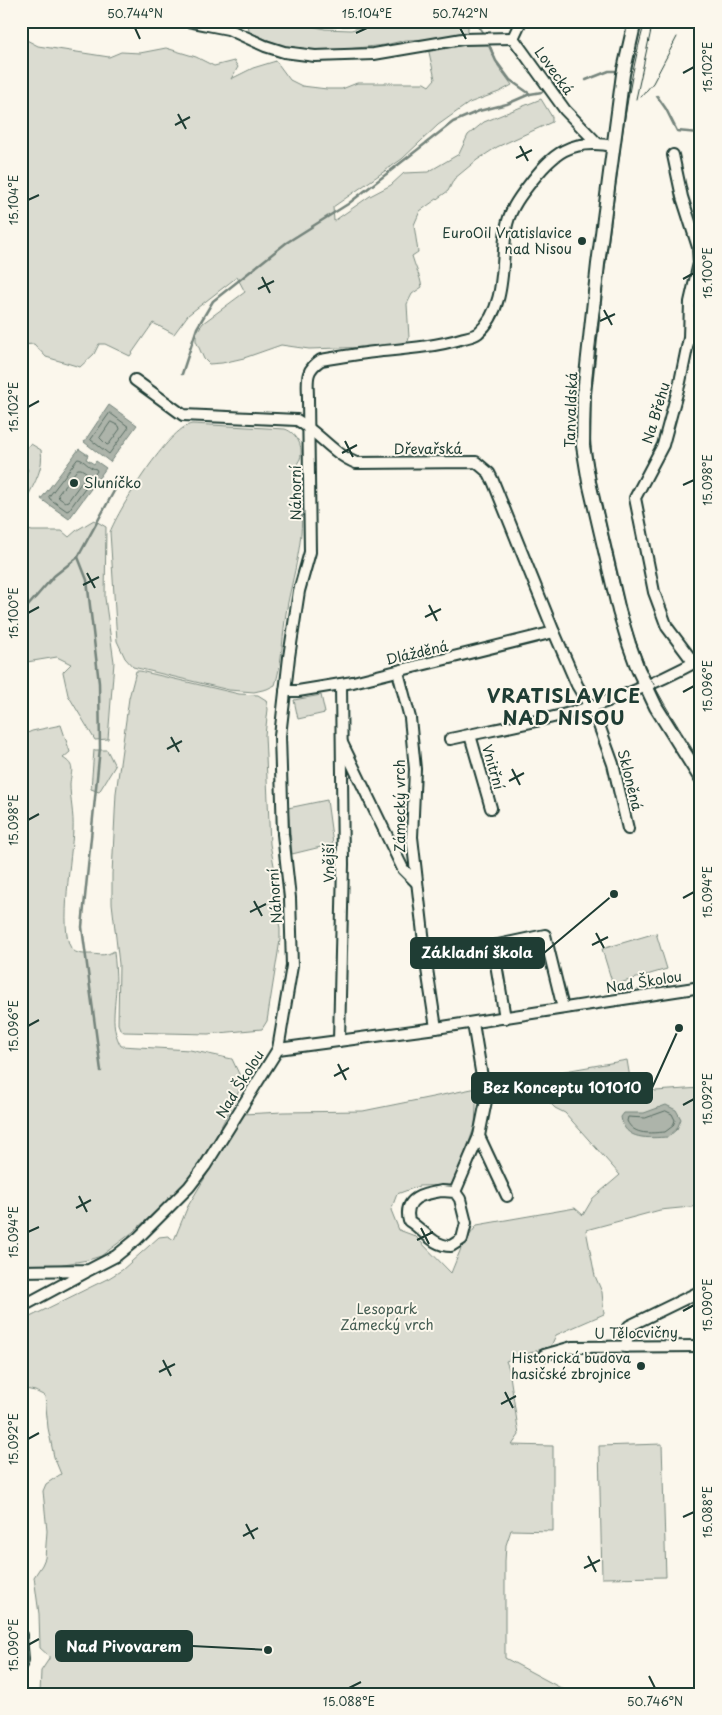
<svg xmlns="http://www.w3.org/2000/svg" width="722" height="1715" font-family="'Playpen Sans',sans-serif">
  <rect width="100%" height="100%" fill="#fbf7ec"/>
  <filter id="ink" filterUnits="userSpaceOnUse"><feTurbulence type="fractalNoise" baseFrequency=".02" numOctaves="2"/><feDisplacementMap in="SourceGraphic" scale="10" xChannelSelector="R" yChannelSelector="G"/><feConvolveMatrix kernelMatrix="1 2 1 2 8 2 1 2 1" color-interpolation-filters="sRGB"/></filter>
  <g filter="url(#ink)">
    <g fill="#dbdcd1" stroke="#7d8c82">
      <path d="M248,21H289L325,29L351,30L389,21H468V35L431,39L406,40L385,45L337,50H292L249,32Z"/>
      <path d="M302,21H378C352,28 328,27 302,21Z"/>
      <path d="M21,37L38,46L109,57L121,52L140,53L166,48L196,57L214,66L234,61L238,67L231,79L253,68L276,61L290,80L302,86L327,89H342L357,83H424L429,86L435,79L428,48L471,43L487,44L491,47L498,66L512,85L499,92L469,103L438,125L402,159L333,207L334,221L370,196L391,185L404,173L428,172L459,154L468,135L484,122L541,99L552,117V122L497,147L477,160L454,179L448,191L420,211L414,225L418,252L412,256C415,267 420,275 422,287L412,294L407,304L409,338L408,341L400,346L309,349L281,345L244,358L222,363L209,364L204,359L196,341V333L203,323L245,292L237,277L188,315L174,334L153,323L130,356L105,344H99L94,354L80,367L46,357L34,344L21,345Z"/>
      <path d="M192,424L285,429C297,433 304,447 300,459C299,461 297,463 297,466C296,478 297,491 298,503L301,506C305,544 290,583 285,620C282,642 282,664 275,685L267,689L254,692L229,690L133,667L125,658L117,641L110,532C119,509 169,427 192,424Z"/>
      <path d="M31,444L41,450C44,468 35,482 27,498L21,497V481L28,470L21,458V451Z"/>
      <path d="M94,520L106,527L105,598L114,662L108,739L95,740L68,695L63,672L71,664L57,657L21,663V528L32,531H62L69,537L77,530Z"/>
      <path d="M136,671H140L239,694L258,695L266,700L268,709L265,735L270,844L275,871V898L280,929V940L267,1021L262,1029L208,1034L124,1032L120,1029L118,1024L119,964L112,903V874L116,793L129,698Z"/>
      <path d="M321,695L325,713L298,719L294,700Z"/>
      <path d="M61,725L70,752L63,758C76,766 71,771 70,784C70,799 74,815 73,830C72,855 59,930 71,948C76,955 85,954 92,954C101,955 106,956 114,951C115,962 116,973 116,984C116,1007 109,1025 121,1046L190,1050L232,1059L240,1076L241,1086L233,1104L215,1138L186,1183L133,1232L101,1256L88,1260L58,1265L21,1266V736L32,731Z"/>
      <path d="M94,750H107L115,766L99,792L91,789Z"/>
      <path d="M327,800L333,844L292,854L288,808Z"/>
      <path d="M656,933L667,969L613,985L602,949Z"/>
      <path d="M627,1060L630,1078L641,1084L646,1082L655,1091L701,1088V1206L660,1210L586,1230L595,1276L602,1292L604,1314L556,1335L551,1346L506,1361L509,1369L519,1435L512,1445L553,1446V1531L511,1530L506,1545L505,1561V1658L572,1694H40L41,1671L49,1659V1656L40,1648L39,1614L34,1577L42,1565L45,1558L47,1531L43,1491L46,1484L61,1474L54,1457L48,1428L45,1396L35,1391L21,1388V1328L28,1318L109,1278L122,1270L159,1237L168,1236L174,1240L188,1206L243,1114L283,1112L363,1111L477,1088L475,1125L454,1185L419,1186L397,1194L391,1210L399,1230L415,1236L451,1273L462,1246L477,1225L575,1208L583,1215L593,1198L620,1175L565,1113L555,1108L526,1078Z"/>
      <path d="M662,1444L666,1577L602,1578L599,1446Z"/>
    </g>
    <g fill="#adb4aa" stroke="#74847b">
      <path d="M109,405L137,425L110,462L84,442Z"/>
      <path d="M79,449L88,455L86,459L94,464L96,461L106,468L69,519L41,499Z"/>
      <path d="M666,1105L676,1110L681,1119L677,1129L668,1137C649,1138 624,1141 621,1117L624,1113H644Z"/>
    </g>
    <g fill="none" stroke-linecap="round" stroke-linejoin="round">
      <g stroke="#586d63" stroke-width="1">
        <path d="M110,413L129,427L109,454L91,440Z"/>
        <path d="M111,422L119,426L120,429L109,444L107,445L100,438Z"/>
        <path d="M78,459C84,459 88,468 96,469L97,471L69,510L67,511L50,499L49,497Z"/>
        <path d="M78,469H81L86,472L87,475L68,501L65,502L59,498L58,495Z"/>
        <path d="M666,1111L672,1114L675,1120L673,1126L665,1132C651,1133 634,1136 627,1121L628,1117L645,1118Z"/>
      </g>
      <g stroke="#74847b" stroke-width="2.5">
        <path d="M301,21C323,26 354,27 376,21"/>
        <path d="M475,21L484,34"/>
        <path d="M487,41L496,61L510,80L530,94"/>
        <path d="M586,80L609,71H615"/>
        <path d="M657,96L666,109L677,131L699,133L701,135"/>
        <path d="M182,374L197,328L213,301L286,243L348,204L453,122L479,111L507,104L530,94L542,92"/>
        <path d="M78,557L87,580L99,683L100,748L82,927L101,1071"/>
        <path d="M21,614L54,576L78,557L119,482"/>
      </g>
      <defs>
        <g id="minor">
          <path d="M187,21L228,29L265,46L284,52L315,56L374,54L462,39L513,38"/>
          <path d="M513,38L565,110L597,143"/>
          <path d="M513,38L521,21"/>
          <path d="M673,155L682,197L698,247L699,263L690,302L689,338L680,382L663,445L635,498L654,592L667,627L694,663"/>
          <path d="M135,380L183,415L297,420C318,432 333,454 356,463L476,462L489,473L493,481L554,632L577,685L596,717L613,764L628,829"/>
          <path d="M398,672L410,718L415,769L412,837L427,969L436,1028"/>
          <path d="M285,691H298L353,682L554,632"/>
          <path d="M470,735L491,808"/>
          <path d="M450,739C487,731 525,724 562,715C610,703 657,683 701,659"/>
          <path d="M342,743L403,869L416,882"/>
          <path d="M505,1018L493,946L545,935L563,1008"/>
          <path d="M473,1023L486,1101L479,1136L507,1196"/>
          <path d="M339,1041L343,864L341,684"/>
          <path d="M278,1049L436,1028L701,987"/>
          <path d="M442,1191L455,1192L460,1199L466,1223L462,1239L451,1246C432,1246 423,1229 409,1221C403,1197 424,1194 442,1191Z"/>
          <path d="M455,1192L479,1136"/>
          <path d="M21,1271L89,1270L116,1256L137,1239L189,1187L205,1166L278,1049L292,966L290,898L283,834L280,736L289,657L299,591L310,552L308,399C308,381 304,371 321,360C339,357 357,354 374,352C404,349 435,347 464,338C468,337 474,336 478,333C507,308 501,263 506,229C509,212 517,200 528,186C553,153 570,138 614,146"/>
          <path d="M21,1307L86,1272"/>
          <path d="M626,1347L629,1326L701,1291"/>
          <path d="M544,1355L572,1347L701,1346"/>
          <path d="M21,1635L23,1660L21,1665"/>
        </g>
        <path id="major" d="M635,21L623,74L598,264L584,394L583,446L589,482L619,611L629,644L638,669L656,707L701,779"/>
      </defs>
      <use href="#minor" stroke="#1f3d34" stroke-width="14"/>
      <use href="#major" stroke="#1f3d34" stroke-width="16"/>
      <use href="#minor" stroke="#fbf7ec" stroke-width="10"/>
      <use href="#major" stroke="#fbf7ec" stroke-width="12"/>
      <g stroke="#1f3d34" stroke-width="1">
        <path d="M645,21C626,89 619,161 610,230C602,295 590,361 590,426C590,458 598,490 605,521C616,569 626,620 645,666C660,700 681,731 701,763"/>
        <path d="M641,97L653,83L677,37"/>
        <path d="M636,99L653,21"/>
      </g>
    </g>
  </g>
  <path fill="none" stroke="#1f3d34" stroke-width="2" d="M135,28L140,39M460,28L466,39M356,33L367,28M683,73L694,67M178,114L186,129M175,125L190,117M520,146L528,161M516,158L532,150M28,200L39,195M262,277L270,293M683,279L694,273M258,289L274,281M604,310L612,325M600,321L615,314M28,407L39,401M345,441L353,457M342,453L357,445M683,485L694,480M87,573L95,588M83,585L99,577M429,605L437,621M28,613L39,607M425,617L441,609M683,692L694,686M171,737L179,752M167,749L182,741M512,769L520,785M509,781L524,773M28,820L39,814M683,898L694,892M254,901L262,916M250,912L266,904M596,933L604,948M592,945L608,937M28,1026L39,1020M338,1064L346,1080M334,1076L349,1068M683,1105L694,1099M79,1196L87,1212M76,1208L91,1200M421,1228L429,1244M28,1232L39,1227M417,1240L433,1232M683,1311L694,1305M163,1360L171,1376M159,1372L175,1364M505,1392L513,1408M501,1404L516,1396M28,1439L39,1433M683,1517L694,1512M246,1524L254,1539M243,1536L258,1528M588,1556L596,1572M584,1568L600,1560M28,1645L39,1639M649,1676L655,1688M349,1688L361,1682"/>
  <g fill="#1f3d34" stroke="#fbf7ec" stroke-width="2">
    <circle cx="582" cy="241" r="5"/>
    <circle cx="74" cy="483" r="5"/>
    <circle cx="641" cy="1366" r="5"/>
  </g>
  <g text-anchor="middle" stroke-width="4" stroke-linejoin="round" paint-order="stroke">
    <g font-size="14" fill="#1f3d34" stroke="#fbf7ec">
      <text transform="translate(554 71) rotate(54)" y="5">Lovecká</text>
      <text transform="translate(571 410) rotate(-88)" y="5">Tanvaldská</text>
      <text transform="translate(656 413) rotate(-73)" y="5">Na Břehu</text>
      <text x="428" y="454">Dřevařská</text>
      <text transform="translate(296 493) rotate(-90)" y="5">Náhorní</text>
      <text transform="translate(417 653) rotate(-13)" y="5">Dlážděná</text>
      <text transform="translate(493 767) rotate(74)" y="5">Vnitřní</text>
      <text transform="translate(630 780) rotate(76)" y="5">Skloněná</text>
      <text transform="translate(400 806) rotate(-90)" y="5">Zámecký vrch</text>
      <text transform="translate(329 863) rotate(-90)" y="5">Vnější</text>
      <text transform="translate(275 896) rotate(-94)" y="5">Náhorní</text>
      <text transform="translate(644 982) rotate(-9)" y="5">Nad Školou</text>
      <text transform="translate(240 1084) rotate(-58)" y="5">Nad Školou</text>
      <text transform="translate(636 1333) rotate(-1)" y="5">U Tělocvičny</text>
    </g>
    <g font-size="14" fill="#1f3d34" stroke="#fbf7ec" text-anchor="end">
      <text x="572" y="238">EuroOil Vratislavice<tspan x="572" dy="16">nad Nisou</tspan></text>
      <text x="84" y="488" text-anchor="start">Sluníčko</text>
      <text x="631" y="1363">Historická budova<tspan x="631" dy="16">hasičské zbrojnice</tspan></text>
    </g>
    <g font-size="14" fill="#455d53" stroke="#fbf7ec">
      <text x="387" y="1314">Lesopark<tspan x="387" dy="16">Zámecký vrch</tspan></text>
    </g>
    <g font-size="19" font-weight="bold" letter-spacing="1" fill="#1f3d34" stroke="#fbf7ec">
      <text x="564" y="703">VRATISLAVICE<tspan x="564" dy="22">NAD NISOU</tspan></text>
    </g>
  </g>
  <path fill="none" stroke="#1f3d34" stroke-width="2" d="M614 894L544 953M679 1028L652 1088M268 1650L192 1646"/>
  <g fill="#1f3d34" stroke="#fbf7ec" stroke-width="2">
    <circle cx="614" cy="894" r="5"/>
    <circle cx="679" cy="1028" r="5"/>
    <circle cx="268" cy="1650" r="5"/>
  </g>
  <g fill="#1f3d34" stroke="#1f3d34" stroke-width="2">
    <rect x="411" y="938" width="133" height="30" rx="5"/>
    <rect x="472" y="1073" width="180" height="30" rx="5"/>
    <rect x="56" y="1631" width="136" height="30" rx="5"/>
  </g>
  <g font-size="15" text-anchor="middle" font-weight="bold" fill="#fff">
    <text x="477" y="958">Základní škola</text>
    <text x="562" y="1093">Bez Konceptu 101010</text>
    <text x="124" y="1652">Nad Pivovarem</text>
  </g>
  <rect width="722" height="1715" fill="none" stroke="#fbf7ec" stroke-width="55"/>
  <rect x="28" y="28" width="666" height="1660" fill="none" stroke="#1f3d34" stroke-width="2"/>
  <g font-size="12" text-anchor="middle" fill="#1f3d34">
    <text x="135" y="18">50.744°N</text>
    <text x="367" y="18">15.104°E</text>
    <text x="460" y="18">50.742°N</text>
    <text transform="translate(708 67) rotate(-90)" y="4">15.102°E</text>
    <text transform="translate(14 200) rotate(-90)" y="4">15.104°E</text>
    <text transform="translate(708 273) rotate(-90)" y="4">15.100°E</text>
    <text transform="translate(14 407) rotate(-90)" y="4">15.102°E</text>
    <text transform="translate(708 480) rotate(-90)" y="4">15.098°E</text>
    <text transform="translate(14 613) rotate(-90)" y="4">15.100°E</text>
    <text transform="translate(708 686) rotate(-90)" y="4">15.096°E</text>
    <text transform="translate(14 820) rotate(-90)" y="4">15.098°E</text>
    <text transform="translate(708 892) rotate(-90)" y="4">15.094°E</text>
    <text transform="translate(14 1026) rotate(-90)" y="4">15.096°E</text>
    <text transform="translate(708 1099) rotate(-90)" y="4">15.092°E</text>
    <text transform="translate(14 1232) rotate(-90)" y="4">15.094°E</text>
    <text transform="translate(708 1305) rotate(-90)" y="4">15.090°E</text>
    <text transform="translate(14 1439) rotate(-90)" y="4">15.092°E</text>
    <text transform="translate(708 1512) rotate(-90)" y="4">15.088°E</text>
    <text transform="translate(14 1645) rotate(-90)" y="4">15.090°E</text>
    <text x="349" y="1706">15.088°E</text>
    <text x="655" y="1706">50.746°N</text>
  </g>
</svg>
